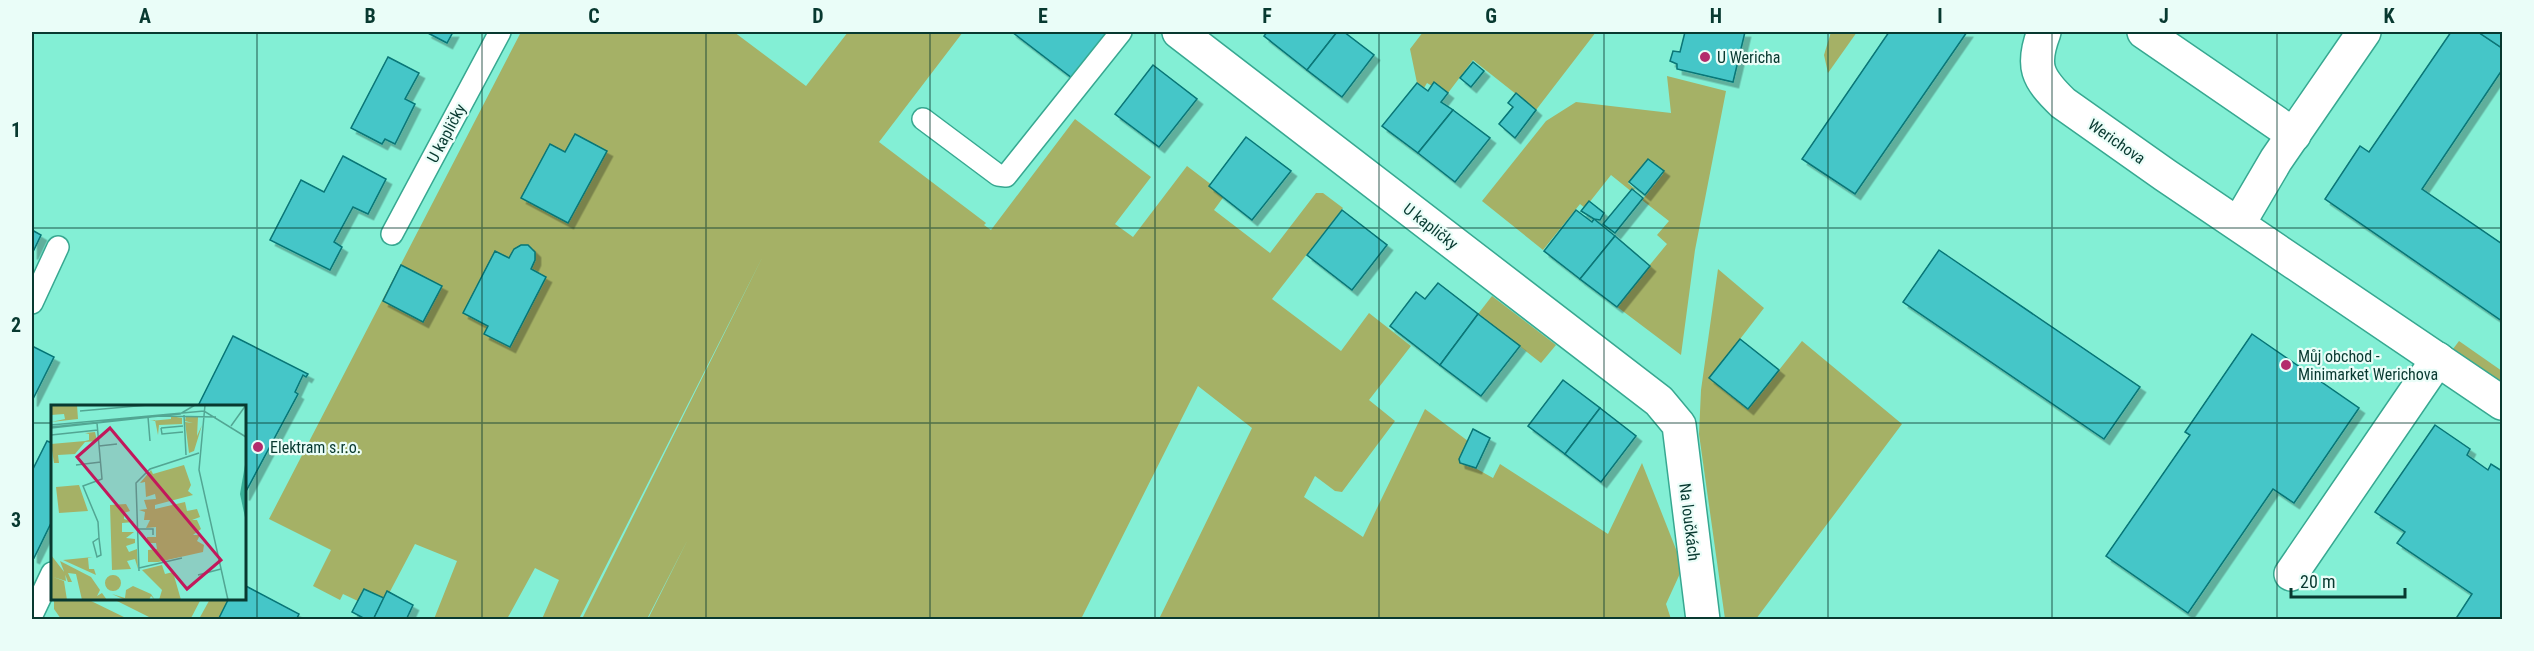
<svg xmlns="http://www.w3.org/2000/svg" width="2534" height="651" font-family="'Roboto Condensed',sans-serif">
  <defs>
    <filter id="shadow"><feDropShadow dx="5.5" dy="5.5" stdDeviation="0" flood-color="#0004"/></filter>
  </defs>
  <rect width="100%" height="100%" fill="#83efd5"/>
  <g fill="#a5b166">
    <path d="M521,32H734L806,86L848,32H963L879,142L986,223L984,225L991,230L1075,119L1151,177L1115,224L1133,237L1187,166L1225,195L1214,210L1270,253L1316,193H1323L1343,208L1272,299L1341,351L1369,313L1411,346L1369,400L1395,421L1342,492L1335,491L1315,476L1304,497L1363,537L1425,409L1468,441L1459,459L1493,478L1500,464L1608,534L1642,463L1683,567L1666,604L1671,619H1159L1252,428L1198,386L1081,619H648L687,541L647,619H582L762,258L579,619H542L559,580L535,568L507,619H434L457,561L415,544L385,601L360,602L343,594L340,600L313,586L331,550L269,519Z"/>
    <path d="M1423,32H1596L1536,110L1473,60L1448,93L1435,83L1432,86L1427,83L1424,88L1417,83L1410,49Z"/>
    <path d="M1831,32H1857L1828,73L1824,55Z"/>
    <path d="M1667,76L1726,91L1695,250L1681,355L1616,306L1667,244L1657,235L1669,221L1642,200L1663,174L1647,161L1628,183L1635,189L1632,192L1611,175L1585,208L1580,204L1543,250L1482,201L1546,121L1576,102L1671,113Z"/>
    <path d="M1718,269L1764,308L1710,378L1749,408L1802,341L1902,424L1756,619H1725L1699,434L1701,390Z"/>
    <path d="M1492,296L1556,345L1541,363L1478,314Z"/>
    <path d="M2459,341L2502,371V383L2453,349Z"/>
    <path d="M54,599H87L128,619H61L54,609Z"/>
    <path d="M113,599H201L190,620L153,619Z"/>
    <path d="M210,599H229L218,619H199Z"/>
  </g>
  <g fill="#45c6c8" stroke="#077576" stroke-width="1.5" filter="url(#shadow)">
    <path d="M426,32H453L447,43Z"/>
    <path d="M1012,32H1108L1072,78Z"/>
    <path d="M1267,32H1337L1307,70L1264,36Z"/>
    <path d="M1337,32H1344L1374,55L1342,97L1307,70Z"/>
    <path d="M1685,32H1745L1733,82L1677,69V64L1670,61L1673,51L1680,52Z"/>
    <path d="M1889,32H1967L1855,194L1802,159Z"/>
    <path d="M2451,32H2478L2502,48V70L2422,189L2502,244V321L2325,199L2360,146L2369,152Z"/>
    <path d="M2478,32H2502V48Z"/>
    <path d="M388,57L419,73L405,99L415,104L395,144L385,139L382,144L351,128Z"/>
    <path d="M1473,62L1484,71L1471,87L1460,78Z"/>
    <path d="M1153,65L1197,99L1159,147L1115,114Z"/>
    <path d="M1434,82L1448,93L1441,102L1453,110L1418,153L1382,126L1417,83L1428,91Z"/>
    <path d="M1516,93L1536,110L1515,138L1499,124L1513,107L1508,103Z"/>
    <path d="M1453,110L1490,138L1455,182L1418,153Z"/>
    <path d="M575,134L607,151L568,223L521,198L550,144L565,152Z"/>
    <path d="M1246,137L1291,171L1252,220L1209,186Z"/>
    <path d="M343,156L386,179L368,214L353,207L334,242L342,247L330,270L270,240L301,180L324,192Z"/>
    <path d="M1648,159L1664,171L1645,195L1629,182Z"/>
    <path d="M1632,189L1643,198L1615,233L1603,224Z"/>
    <path d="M1589,201L1604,213L1600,220L1594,219L1581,211Z"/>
    <path d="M1342,210L1387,245L1352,290L1307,255Z"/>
    <path d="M1576,210L1592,222L1594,219L1615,236L1580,279L1544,251Z"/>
    <path d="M32,230L41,235L32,254Z"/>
    <path d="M1615,236L1650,266L1617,307L1580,279Z"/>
    <path d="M521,245H528L535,252V260L531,269L546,277L510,347L484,334L488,326L463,313L495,251L509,258L514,249Z"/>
    <path d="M1939,250L2140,387L2104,439L1903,302Z"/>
    <path d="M401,265L442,286L423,322L383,301Z"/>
    <path d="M1438,283L1478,314L1440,365L1390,326L1416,292L1425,299Z"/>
    <path d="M1478,314L1520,346L1481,396L1440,365Z"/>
    <path d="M2252,334L2359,408L2294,503L2273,489L2188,613L2106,556L2190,435L2185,432Z"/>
    <path d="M233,336L308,374L306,377L303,375L295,392L298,394L244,495V406H198Z"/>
    <path d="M1740,339L1779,370L1748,409L1709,378Z"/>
    <path d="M32,346L54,357L32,401Z"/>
    <path d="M1563,380L1600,408L1565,454L1528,426Z"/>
    <path d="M1600,408L1636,436L1601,482L1565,454Z"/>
    <path d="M2435,425L2470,449L2467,455L2488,470L2491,464L2502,471V620H2455L2472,594L2397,543L2405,532L2375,512Z"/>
    <path d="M1473,429L1490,438L1476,468L1460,463L1459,459Z"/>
    <path d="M47,441L52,443V521L34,558L32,557V471Z"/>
    <path d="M244,585L299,614L296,620H218L229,598H244Z"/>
    <path d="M364,589L384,598L373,620H367L352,612Z"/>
    <path d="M387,591L413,605L406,620H373Z"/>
  </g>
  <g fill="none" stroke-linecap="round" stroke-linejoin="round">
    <defs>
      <g id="lane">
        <path d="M923,119L998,175L1006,176L1121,32"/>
        <path d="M392,234L500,32"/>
        <path d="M32,303L58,247"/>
        <path d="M32,615L52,573"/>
      </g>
      <g id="street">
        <path d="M1179,32L1659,401L1679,425L1703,620"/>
        <path d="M2044,32C2031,66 2037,78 2063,103L2165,175L2502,403"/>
        <path d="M2144,32L2294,135"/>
        <path d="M2239,223L2276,160L2364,32"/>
        <path d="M2291,574L2438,359"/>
      </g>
    </defs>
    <use href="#lane" stroke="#37a891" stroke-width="24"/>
    <use href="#street" stroke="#37a891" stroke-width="36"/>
    <use href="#lane" stroke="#fff" stroke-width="21"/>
    <use href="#street" stroke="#fff" stroke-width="33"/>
  </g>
  <path fill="none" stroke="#083930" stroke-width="1.5" stroke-opacity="0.55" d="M257,32V620M482,32V620M706,32V620M930,32V620M1155,32V620M1379,32V620M1604,32V620M1828,32V620M2052,32V620M2277,32V620M32,228H2502M32,423H52M244,423H2502"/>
  <g fill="#b32b6c" stroke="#eafdf8" stroke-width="2">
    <circle cx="1705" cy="57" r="6"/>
    <circle cx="2286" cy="365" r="6"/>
    <circle cx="258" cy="447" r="6"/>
  </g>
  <g text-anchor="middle" stroke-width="4.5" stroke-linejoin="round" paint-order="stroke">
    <g font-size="16" fill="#083930" stroke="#eafdf8" text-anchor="start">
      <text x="1717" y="63">U Wericha</text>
      <text x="2298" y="362">Můj obchod -<tspan x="2298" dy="18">Minimarket Werichova</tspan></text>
      <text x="270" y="453">Elektram s.r.o.</text>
    </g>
    <g font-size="16" fill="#083930" stroke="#eafdf8">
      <text transform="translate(446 133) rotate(-62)" y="6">U kapličky</text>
      <text transform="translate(2117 141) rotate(35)" y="6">Werichova</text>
      <text transform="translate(1431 226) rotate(38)" y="6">U kapličky</text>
      <text transform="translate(1690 522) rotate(83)" y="6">Na loučkách</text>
    </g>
  </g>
  <g transform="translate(51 405)">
    <rect width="195" height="195" fill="#83efd5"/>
    <path d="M0,0H26L27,14L0,17L14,14L13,9L0,10ZM120,11L131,13V19L108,20L107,30L104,15L99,16L120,14ZM135,11L147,12L146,31L151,20L143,46L138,48L134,17L142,18L134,16ZM44,27L46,36L34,37L24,49L7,50L8,58H3L0,39L34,36L38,35V29L34,28ZM133,60L140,80L137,86L142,90L104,100V104L134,97L136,106L146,104L149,112L141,115H146L150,124L142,130H149L146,136L153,140L152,147L107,157H91H97V145L106,144L105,138H96V132H105V122L95,123L99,115H93L94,107L88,105L96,104L93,95L105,94L104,89L95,92L94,77L89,78L100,65L102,69ZM28,80L37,106L8,108L5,82ZM75,99L79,106L73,108V114L83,117L71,118V127H83L75,133L84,134V138L75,141L78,147L86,144L87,164L84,154L76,156L80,164L61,165L59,100ZM0,150L14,168L15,176L2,172L13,176L16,195H0ZM42,152L37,153L38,164H43L45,170L12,155ZM9,156L40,172L49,185L46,191L51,188L56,195H31L25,169L17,168L21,177H17ZM111,160L114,169L122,167L130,195H108L111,185L91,165ZM54 178a8 8 0 1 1 16 0a8 8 0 1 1-16 0ZM82,181L100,189L104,195L100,191L98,195H74L61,189L74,193L75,185Z" fill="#a5b166"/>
    <path d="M195,54V117L189,89Z" fill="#3ab198"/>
    <path fill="none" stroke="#52a693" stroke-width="1.5" d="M154,0L148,65L177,195M29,6L97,0M133,10L135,50M107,11L165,12M97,12L99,36M46,18L51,74L32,81L47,117L48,133M0,20L153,6L195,32M180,21L195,0M0,22L129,9L144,0M0,23L100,12M110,23L111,29L132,27M110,23L132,21M0,30L47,25M48,41L66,39M25,60L50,57M87,124H102V130M48,133L50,150L46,152L42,137ZM88,163L131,153M88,166L85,78L99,64L148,48M147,170L170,164"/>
    <path fill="#c2185b" fill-opacity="0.15" stroke="#c2185b" stroke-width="3" d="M59,23L170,155L136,184L26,52Z"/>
    <rect width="195" height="195" fill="none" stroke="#083930" stroke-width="3"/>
  </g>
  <rect width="2534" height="651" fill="none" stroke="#eafdf8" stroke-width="66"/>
  <path d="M2291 588v9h114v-9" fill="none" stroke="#083930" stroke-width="3"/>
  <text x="2300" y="588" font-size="18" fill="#083930" stroke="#eafdf8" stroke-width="4.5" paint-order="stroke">20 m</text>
  <rect x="33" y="33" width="2468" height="585" fill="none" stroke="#083930" stroke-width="2"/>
  <g font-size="20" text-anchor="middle" font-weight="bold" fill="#083930">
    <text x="145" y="23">A</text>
    <text x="370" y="23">B</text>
    <text x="594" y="23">C</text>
    <text x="818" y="23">D</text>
    <text x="1043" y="23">E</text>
    <text x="1267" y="23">F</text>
    <text x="1491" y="23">G</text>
    <text x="1716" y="23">H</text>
    <text x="1940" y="23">I</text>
    <text x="2164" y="23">J</text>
    <text x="2389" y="23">K</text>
    <text x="16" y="137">1</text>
    <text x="16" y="332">2</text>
    <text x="16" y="527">3</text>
  </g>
</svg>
